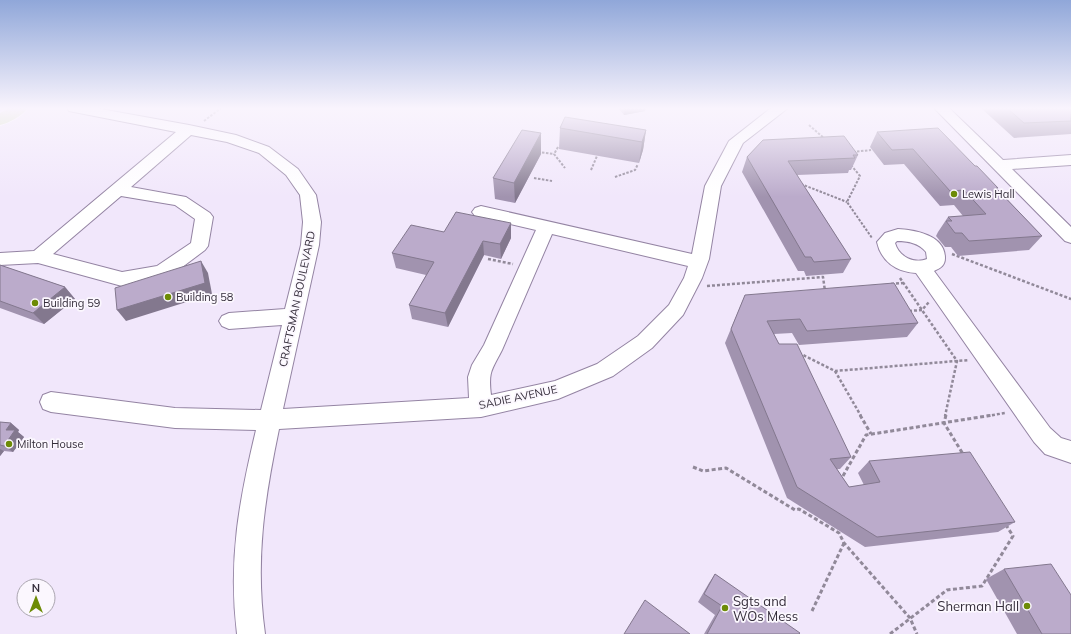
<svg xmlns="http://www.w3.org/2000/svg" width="1071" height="634" font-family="Mulish,sans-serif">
  <rect width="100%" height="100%" fill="#f1e7fb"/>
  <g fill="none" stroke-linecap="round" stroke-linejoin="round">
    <defs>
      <g id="minor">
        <path d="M67,108H95L189,125L236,135L269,147L298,169L316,195L321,222L319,245L283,409L469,398L468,377L472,365L484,345L536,230L475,216L472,212L475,208L481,206L692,254L705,186L729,141L771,108H788L743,143L721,186L709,259L702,278L683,315L652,348L613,376L558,399L481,417L279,429C264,501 255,561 265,634H237C228,560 239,501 256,430L175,428L51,412L43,409L40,402L43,395L51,392L175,408L261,410L282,325L229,329L222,326L219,321L222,316L229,313L285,309L301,245L303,222L300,195L286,175L259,153L227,142L191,135L131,187L186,197L210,213L213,217L208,246L205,250L169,277L122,286L38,263L0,265V253L34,251L176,132L74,112L69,111ZM121,196L175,205L195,219L191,243L157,266L122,272L53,254ZM552,234L688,266L684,278L669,305L638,336L597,364L555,381L491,395C488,371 492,370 502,350Z"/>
        <path d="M934,108H949L1003,160L1071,155V165L1012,169L1071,227V243L1065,241Z"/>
        <path d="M898,229C915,230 945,235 945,258C945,265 941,268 934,271L1050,428L1061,438L1071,441V463L1045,454L1034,442L916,273C896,272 881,261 877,242L885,233ZM897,241C908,241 919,243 926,252L927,259C914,264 899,257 895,243Z"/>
      </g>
      <path id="major" d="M9,108H28C22,116 9,123 0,125V113Z"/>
    </defs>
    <use href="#minor" stroke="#9484a3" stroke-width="2"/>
    <use href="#major" stroke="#fff" stroke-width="2"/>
    <g stroke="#918999" stroke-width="2" stroke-dasharray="2.5 1.5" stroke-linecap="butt">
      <path d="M204,121L221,108"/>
      <path d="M809,125L825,139"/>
      <path d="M558,147L554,154L565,168"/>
      <path d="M538,152L554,154"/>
      <path d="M853,152L871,150"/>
      <path d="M851,165L860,176L847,202L872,238"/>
      <path d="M591,170L597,156"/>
      <path d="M615,177L635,170L638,164"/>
      <path d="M534,178L552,181"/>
      <path d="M801,184L847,202"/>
    </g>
    <g stroke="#918999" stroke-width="2.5" stroke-dasharray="3 2" stroke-linecap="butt">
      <path d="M952,254L1071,299"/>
      <path d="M488,259L513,264"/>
      <path d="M900,278L957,361L945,416"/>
      <path d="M891,284L903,283"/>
      <path d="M707,286L823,277L825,291"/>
      <path d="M909,311L922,310L929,302"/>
      <path d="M799,353L835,371L969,360"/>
      <path d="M835,371L861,416"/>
      <path d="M987,416L1005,413"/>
    </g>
    <g stroke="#918999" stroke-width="3" stroke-dasharray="4 2.5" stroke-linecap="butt">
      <path d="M860,415L871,434"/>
      <path d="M946,415L944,423L963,454"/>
      <path d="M693,467L703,471L726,468L795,510L799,509L839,533L844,543L910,618L917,634"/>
      <path d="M843,476L866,435L993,415"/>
      <path d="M812,611L844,543"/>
      <path d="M890,634L947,590L982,586L1013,536L1006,525"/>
    </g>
    <use href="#minor" fill="#fff" fill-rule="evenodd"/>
    <use href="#major" fill="#d3e3b3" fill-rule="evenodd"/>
  </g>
  <g fill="#a193af">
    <path d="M618,108H646L645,111L624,115Z"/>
    <path d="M981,108H1071V134L1014,138Z"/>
    <path d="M560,128L646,130L643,150L639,163L559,149Z"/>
    <path d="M877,132L975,166L998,188L997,189L1042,236L1029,250L958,256L951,247H945L936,236L938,232L948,217L963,216L954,205L940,206L904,164L884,165L870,147Z"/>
    <path d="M541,133V154L515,203L495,199L493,178Z"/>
    <path d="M858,155L851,170H849L848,173L797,175L851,259L843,273L806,276L804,271H798L742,172L747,157Z"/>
    <path d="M511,223V238L501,259L484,255L448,327L412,319L409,305L426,275L396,268L392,253Z"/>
    <path d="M0,265L65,287L75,299L44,324L0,308Z"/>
    <path d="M745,295L918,323L907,337L799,345L792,333L774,334L779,344L851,457L840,469H837L849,487L864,485L858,473L869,461L1015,522L998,532L865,547L787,498L725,343Z"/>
    <path d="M0,422L11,423L19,430L18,432L24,437L13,452L4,451L0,456Z"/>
    <path d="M1004,569L1071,634H1017L986,579Z"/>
    <path d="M715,574L799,634H704L715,615L698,602L709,583Z"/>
  </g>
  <g fill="#83788e">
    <path d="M625,108H646L645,111L624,115Z"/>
    <path d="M646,130L643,150L639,163L642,142Z"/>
    <path d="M541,133V154L515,203L514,183Z"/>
    <path d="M511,223V238L501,259L500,244Z"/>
    <path d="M483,241L484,255L448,327L445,313Z"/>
    <path d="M201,261L208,273L212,294L126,321L117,310Z"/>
    <path d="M65,287L75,299L44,324L33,313Z"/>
    <path d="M11,423L19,430L18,432L24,437L13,452L4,446L6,430Z"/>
    <path d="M0,449L4,451L0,456Z"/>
  </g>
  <g fill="#bbabcb" stroke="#83788e">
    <path d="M1007,108H1071V121L1024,123Z"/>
    <path d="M565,117L646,130L642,142L560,128Z"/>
    <path d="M938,128L975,166H977L998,188H996L1042,236L969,241L962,233H955L946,221H952L948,217L986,214L964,190L950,191L913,149L892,150L877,132Z"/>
    <path d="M522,130L541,133L514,183L493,178Z"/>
    <path d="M844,136L858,155H853L855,158L788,161L851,259L814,262L811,257H805L747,157L763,140Z"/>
    <path d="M456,212L511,223L500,244L483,241L445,313L409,305L434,262L392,253L411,225L444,232Z"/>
    <path d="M201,261L205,283L117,310L115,288Z"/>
    <path d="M0,265L65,287L33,313L0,301Z"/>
    <path d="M894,283L918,323L807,331L800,319L767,321L779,344H797L851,457L830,459L849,487L880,482L869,461L970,452L1015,522L877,537L797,487L731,329L745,295Z"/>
    <path d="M0,422L11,423L6,430H15L4,446L0,445Z"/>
    <path d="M1051,564L1071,595V634H1042L1004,569Z"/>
    <path d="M715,574L800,633L799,634H707L722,606L704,594Z"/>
    <path d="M645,600L690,634H624Z"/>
  </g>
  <linearGradient id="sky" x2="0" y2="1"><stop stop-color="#90a7d9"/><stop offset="0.55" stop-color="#f9f4fd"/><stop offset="1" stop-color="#f9f4fd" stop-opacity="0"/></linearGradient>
  <rect width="1071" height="197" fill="url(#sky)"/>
  <g fill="#6d8b06" stroke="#fbf7fe" stroke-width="1.5">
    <circle cx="954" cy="194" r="4"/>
    <circle cx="168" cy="297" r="4"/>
    <circle cx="35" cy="303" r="4"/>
    <circle cx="9" cy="444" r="4"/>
    <circle cx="1027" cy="606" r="4"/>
    <circle cx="725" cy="608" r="4"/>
  </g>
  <g text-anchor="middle" stroke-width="3.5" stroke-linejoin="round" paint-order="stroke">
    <g font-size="11" fill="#342d3a" stroke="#fbf7fe" text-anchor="start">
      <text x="962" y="198">Lewis Hall</text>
      <text x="176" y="301">Building 58</text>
      <text x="43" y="307">Building 59</text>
      <text x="17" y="448">Milton House</text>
    </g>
    <g font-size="11" fill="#342d3a" stroke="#fbf7fe">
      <text transform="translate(297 299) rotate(-78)" y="4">CRAFTSMAN BOULEVARD</text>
      <text transform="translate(518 397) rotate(-12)" y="4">SADIE AVENUE</text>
    </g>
    <g font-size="13" fill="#342d3a" stroke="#fbf7fe" text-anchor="start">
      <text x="733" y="606">Sgts and<tspan x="733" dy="15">WOs Mess</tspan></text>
      <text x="1019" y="611" text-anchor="end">Sherman Hall</text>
    </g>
  </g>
  <g transform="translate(36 598)"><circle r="19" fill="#fbf7fe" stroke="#aba6b0"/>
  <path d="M0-3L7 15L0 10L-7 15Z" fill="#6d8b06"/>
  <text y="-6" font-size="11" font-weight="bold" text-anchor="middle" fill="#342d3a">N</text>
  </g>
</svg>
